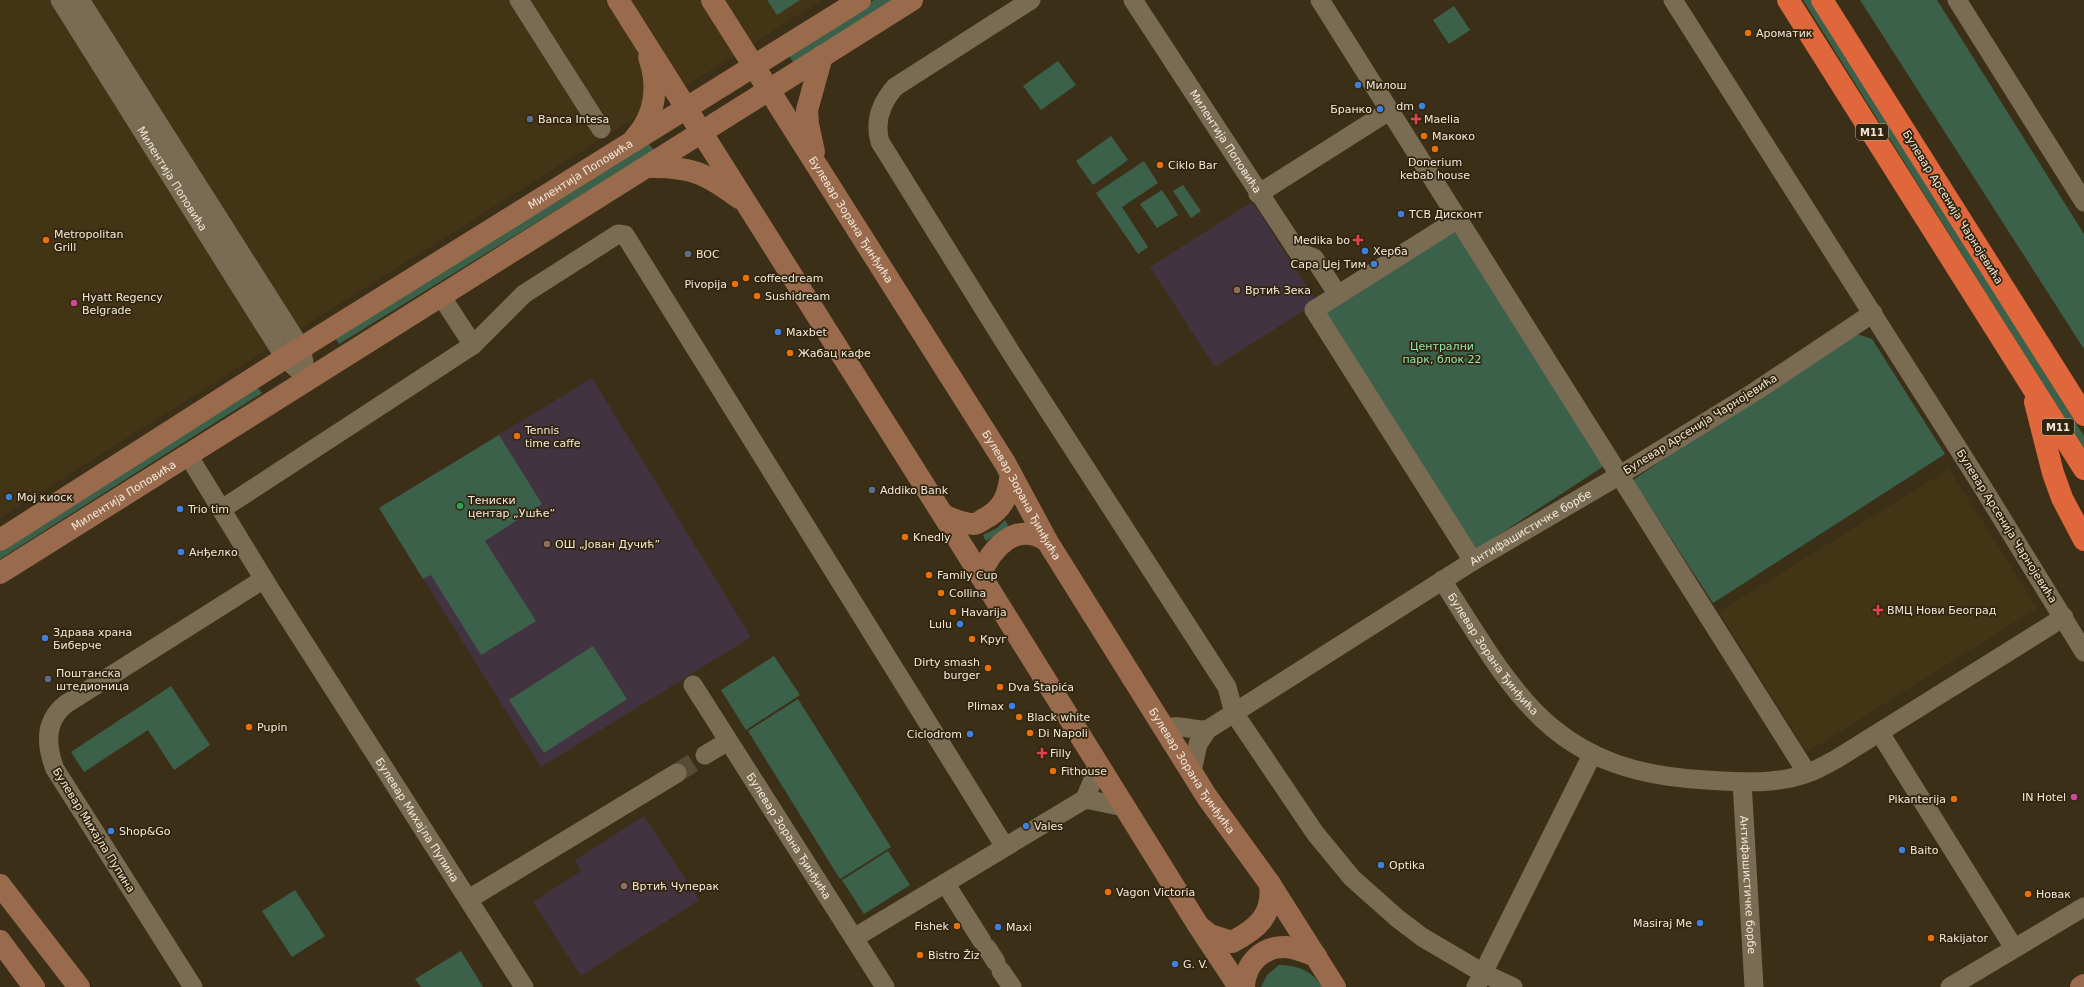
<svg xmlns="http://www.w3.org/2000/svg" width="2084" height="987" font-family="'DejaVu Sans',sans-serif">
  <rect width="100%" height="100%" fill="#3c2f18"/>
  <g fill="#443416">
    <path d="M0,0H61L277,343L0,518Z"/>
    <path d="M71,0H822L285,338Z"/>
    <path d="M1949,469L2037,608L1807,752L1719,612Z"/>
  </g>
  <g fill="#423340">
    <path d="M1252,202L1317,302L1215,367L1150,267Z"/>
    <path d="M592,378L751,637L541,767L379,508Z"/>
    <path d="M644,816L699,900L581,976L533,902L581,871L575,860Z"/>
  </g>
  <g fill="#3c614a">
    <path d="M767,0H800L777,15Z"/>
    <path d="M874,0H892L794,63L788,55Z"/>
    <path d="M1803,0H1812L2084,436V450Z"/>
    <path d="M1860,0H1937L2084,234V349Z"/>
    <path d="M1454,6L1470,30L1449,44L1433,20Z"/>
    <path d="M1058,61L1076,85L1041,110L1023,86Z"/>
    <path d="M1111,136L1128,160L1093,185L1076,161Z"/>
    <path d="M647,142L654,150L339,344L333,334Z"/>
    <path d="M1144,161L1158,183L1122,207L1148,247L1138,254L1096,193Z"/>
    <path d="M1183,185L1201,211L1191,218L1173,191Z"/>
    <path d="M1162,190L1178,215L1157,228L1140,204Z"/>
    <path d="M1455,225L1604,466L1477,549L1473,548L1325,315L1326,308Z"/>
    <path d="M1857,334L1872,339L1945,454L1713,603L1633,480L1838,341Z"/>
    <path d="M254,384L262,393L0,559V550Z"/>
    <path d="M499,435L542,504L485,541L536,621L481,655L431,575L423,579L379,508Z"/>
    <path d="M1005,520L1009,527L986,541L983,535L997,528Z"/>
    <path d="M593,646L627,699L544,753L509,700Z"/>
    <path d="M774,656L800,695L746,730L721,690Z"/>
    <path d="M171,686L210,745L174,770L148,730L84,772L71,752Z"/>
    <path d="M798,699L891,847L840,879L748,731Z"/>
    <path d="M888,851L910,885L864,914L842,880Z"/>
    <path d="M295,890L325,936L292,957L262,911Z"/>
    <path d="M461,951L483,987H421L415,979Z"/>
    <path d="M1279,965C1298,965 1312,971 1322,987H1261L1267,975Z"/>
  </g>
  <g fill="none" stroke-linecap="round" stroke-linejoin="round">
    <path stroke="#574b35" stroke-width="19" stroke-dasharray="19 10" stroke-linecap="butt" d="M677,773L705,755"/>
    <g stroke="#7a6b53" stroke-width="19">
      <path id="s1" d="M60,0L285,358L308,379"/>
      <path d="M80,0L301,348L304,362"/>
      <path d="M519,0L601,129"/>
      <path d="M1031,0L895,87C881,103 874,121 880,142L1010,351L1227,687L1234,713L1315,833L1352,878L1397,918L1422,937L1483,973L1513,987"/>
      <path id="s2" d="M1133,0L1298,252L1314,258L1338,295"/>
      <path d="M1320,0L1807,773"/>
      <path d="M1673,0L1980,483L2084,652"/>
      <path d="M1957,0L2084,202"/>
      <path d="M1258,194L1389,111"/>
      <path d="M1458,219L1314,310L1473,561"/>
      <path d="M441,296L473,345"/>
      <path id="s3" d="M188,455L273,594L524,987"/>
      <path d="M222,509L473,345L524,294L618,234L625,235L1005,847"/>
      <path id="s4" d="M1442,580C1517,698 1553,772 1706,780C1739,782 1777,785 1808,773C1819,769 1829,763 1838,758L2064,617"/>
      <path id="s5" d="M693,685L885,987"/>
      <path d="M1164,728C1178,724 1192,730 1207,730"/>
      <path d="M1880,733L2014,948"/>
      <path d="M705,755L728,741"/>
      <path id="s6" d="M1192,771L1198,744L1207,730L1473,561L1620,475L1756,391L1873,313"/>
      <path id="s7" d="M1742,782L1754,987"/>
      <path d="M1085,799L1094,777L1097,763"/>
      <path d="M945,883L982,941"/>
      <path d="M469,899L677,773"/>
      <path d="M854,938L1085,799L1124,807"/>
      <path d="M987,948L996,962"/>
      <path d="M1001,971L1012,987"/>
      <path d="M193,987L55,769C46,746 44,721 66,704L264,579"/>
      <path d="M1476,987L1592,755"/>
      <path d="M1950,987L2084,907"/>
    </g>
    <g stroke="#996a4c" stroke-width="22">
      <path d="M618,0L943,515L1198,925L1239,987"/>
      <path id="s8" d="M712,0L1005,463L1047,541L1207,797L1270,884L1335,987"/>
      <path d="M635,138C656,115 659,85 649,57"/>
      <path d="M814,152L808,124L807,110L822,56"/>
      <path d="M649,167C691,166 707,174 739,198"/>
      <path d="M943,515C952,519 963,524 973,524C977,524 981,521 984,519C1004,509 1008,495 1011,474"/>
      <path id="s9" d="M0,540L285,358L860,0"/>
      <path id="s10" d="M0,573L912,0"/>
      <path d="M980,575C992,548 1016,520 1047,541"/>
      <path d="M0,885L79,987"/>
      <path d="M1200,927L1210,935L1232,942C1257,929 1274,915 1270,884"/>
      <path d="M0,941L34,987"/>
      <path d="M1244,987C1245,964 1262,946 1286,947C1296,948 1306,952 1316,956"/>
      <path d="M2081,987L2084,985"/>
    </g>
    <g stroke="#e0663c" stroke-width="22">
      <path d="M1788,0L2084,469"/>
      <path d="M1822,0L2084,415"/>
      <path d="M2035,402L2053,473L2062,498L2084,540"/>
    </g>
  </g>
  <g fill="#e8710a" stroke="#32250e" stroke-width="1.5">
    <circle cx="1748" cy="33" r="4"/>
    <circle cx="1424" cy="136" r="4"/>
    <circle cx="1435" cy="149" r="4"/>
    <circle cx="1160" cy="165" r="4"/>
    <circle cx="46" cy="240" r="4"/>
    <circle cx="746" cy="278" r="4"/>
    <circle cx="735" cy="284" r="4"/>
    <circle cx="757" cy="296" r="4"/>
    <circle cx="790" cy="353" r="4"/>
    <circle cx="517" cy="436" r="4"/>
    <circle cx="905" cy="537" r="4"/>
    <circle cx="929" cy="575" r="4"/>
    <circle cx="941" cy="593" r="4"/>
    <circle cx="953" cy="612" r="4"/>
    <circle cx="972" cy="639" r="4"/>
    <circle cx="988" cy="668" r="4"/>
    <circle cx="1000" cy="687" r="4"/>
    <circle cx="1019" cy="717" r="4"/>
    <circle cx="249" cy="727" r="4"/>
    <circle cx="1030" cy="733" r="4"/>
    <circle cx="1053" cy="771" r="4"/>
    <circle cx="1954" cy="799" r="4"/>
    <circle cx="1108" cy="892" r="4"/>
    <circle cx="2028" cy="894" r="4"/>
    <circle cx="957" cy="926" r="4"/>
    <circle cx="1931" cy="938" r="4"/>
    <circle cx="920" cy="955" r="4"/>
  </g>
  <g fill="#3f7fe0" stroke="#32250e" stroke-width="1.5">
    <circle cx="1358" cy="85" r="4"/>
    <circle cx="1422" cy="106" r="4"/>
    <circle cx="1380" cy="109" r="4"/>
    <circle cx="1401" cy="214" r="4"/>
    <circle cx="1365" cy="251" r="4"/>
    <circle cx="1374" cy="264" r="4"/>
    <circle cx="778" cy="332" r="4"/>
    <circle cx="9" cy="497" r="4"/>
    <circle cx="180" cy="509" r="4"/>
    <circle cx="181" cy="552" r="4"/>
    <circle cx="960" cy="624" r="4"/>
    <circle cx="45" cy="638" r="4"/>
    <circle cx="1012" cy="706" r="4"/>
    <circle cx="970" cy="734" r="4"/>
    <circle cx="1026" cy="826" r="4"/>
    <circle cx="111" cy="831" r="4"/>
    <circle cx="1902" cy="850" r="4"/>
    <circle cx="1381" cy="865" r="4"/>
    <circle cx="1700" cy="923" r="4"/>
    <circle cx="998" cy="927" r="4"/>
    <circle cx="1175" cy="964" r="4"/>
  </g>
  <g fill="#5c6f8a" stroke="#32250e" stroke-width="1.5">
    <circle cx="530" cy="119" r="4"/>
    <circle cx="688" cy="254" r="4"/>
    <circle cx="872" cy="490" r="4"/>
    <circle cx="48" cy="679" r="4"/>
  </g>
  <g fill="#e0444e" stroke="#32250e" stroke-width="1.5">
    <path d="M1414 113h4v4h4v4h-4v4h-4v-4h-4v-4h4z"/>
    <path d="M1356 234h4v4h4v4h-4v4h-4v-4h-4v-4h4z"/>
    <path d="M1876 604h4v4h4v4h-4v4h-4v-4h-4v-4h4z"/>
    <path d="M1040 747h4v4h4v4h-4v4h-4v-4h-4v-4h4z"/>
  </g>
  <g fill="#8d6e63" stroke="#32250e" stroke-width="1.5">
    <circle cx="1237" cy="290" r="4"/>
    <circle cx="547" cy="544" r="4"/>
    <circle cx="624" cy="886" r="4"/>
  </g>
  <g fill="#d1479c" stroke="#32250e" stroke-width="1.5">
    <circle cx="74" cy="303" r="4"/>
    <circle cx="2074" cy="797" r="4"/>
  </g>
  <circle fill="#2e9e5b" stroke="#32250e" stroke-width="1.5" cx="460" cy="506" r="4"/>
  <g text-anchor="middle" stroke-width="3.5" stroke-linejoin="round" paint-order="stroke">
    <g fill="#32250e" stroke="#b8ae9e" stroke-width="1">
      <rect x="1856" y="124" width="32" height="16" rx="3"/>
      <rect x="2042" y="419" width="32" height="16" rx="3"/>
    </g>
    <g font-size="10" font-weight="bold" fill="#f2e9dc">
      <text x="1872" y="136">M11</text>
      <text x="2058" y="431">M11</text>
    </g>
    <g font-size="11" fill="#f2e9dc" stroke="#32250e" text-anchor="start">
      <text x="1756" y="37">Ароматик</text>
      <text x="1366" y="89">Милош</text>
      <text x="1414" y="110" text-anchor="end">dm</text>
      <text x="1372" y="113" text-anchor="end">Бранко</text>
      <text x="538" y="123">Banca Intesa</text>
      <text x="1424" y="123">Maelia</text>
      <text x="1432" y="140">Макоко</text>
      <text x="1435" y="166" text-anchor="middle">Donerium<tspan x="1435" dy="13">kebab house</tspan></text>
      <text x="1168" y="169">Ciklo Bar</text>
      <text x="1409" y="218">ТСВ Дисконт</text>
      <text x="54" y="238">Metropolitan<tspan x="54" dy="13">Grill</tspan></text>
      <text x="1350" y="244" text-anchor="end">Medika bo</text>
      <text x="1373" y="255">Херба</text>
      <text x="696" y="258">BOC</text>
      <text x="1366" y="268" text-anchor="end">Сара Џеј Тим</text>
      <text x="754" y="282">coffeedream</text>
      <text x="727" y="288" text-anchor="end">Pivopija</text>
      <text x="1245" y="294">Вртић Зека</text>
      <text x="765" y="300">Sushidream</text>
      <text x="82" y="301">Hyatt Regency<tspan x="82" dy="13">Belgrade</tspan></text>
      <text x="786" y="336">Maxbet</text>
      <text x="798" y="357">Жабац кафе</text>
      <text x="525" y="434">Tennis<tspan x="525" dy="13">time caffe</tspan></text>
      <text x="880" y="494">Addiko Bank</text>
      <text x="17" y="501">Мој киоск</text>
      <text x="468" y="504">Тениски<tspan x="468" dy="13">центар „Ушће”</tspan></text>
      <text x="188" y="513">Trio tim</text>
      <text x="913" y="541">Knedly</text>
      <text x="555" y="548">ОШ „Јован Дучић”</text>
      <text x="189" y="556">Анђелко</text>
      <text x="937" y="579">Family Cup</text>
      <text x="949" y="597">Collina</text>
      <text x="1887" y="614">ВМЦ Нови Београд</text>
      <text x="961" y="616">Havarija</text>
      <text x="952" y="628" text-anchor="end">Lulu</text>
      <text x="53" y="636">Здрава храна<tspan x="53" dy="13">Биберче</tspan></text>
      <text x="980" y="643">Круг</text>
      <text x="980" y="666" text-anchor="end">Dirty smash<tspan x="980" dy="13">burger</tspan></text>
      <text x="56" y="677">Поштанска<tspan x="56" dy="13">штедионица</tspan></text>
      <text x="1008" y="691">Dva Štapića</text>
      <text x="1004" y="710" text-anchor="end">Plimax</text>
      <text x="1027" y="721">Black white</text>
      <text x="257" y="731">Pupin</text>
      <text x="1038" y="737">Di Napoli</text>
      <text x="962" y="738" text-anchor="end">Ciclodrom</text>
      <text x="1050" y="757">Filly</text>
      <text x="1061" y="775">Fithouse</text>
      <text x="2066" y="801" text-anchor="end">IN Hotel</text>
      <text x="1946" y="803" text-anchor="end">Pikanterija</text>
      <text x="1034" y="830">Vales</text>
      <text x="119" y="835">Shop&amp;Go</text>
      <text x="1910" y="854">Baito</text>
      <text x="1389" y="869">Optika</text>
      <text x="632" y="890">Вртић Чуперак</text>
      <text x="1116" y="896">Vagon Victoria</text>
      <text x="2036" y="898">Новак</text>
      <text x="1692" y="927" text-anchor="end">Masiraj Me</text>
      <text x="949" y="930" text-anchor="end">Fishek</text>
      <text x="1006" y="931">Maxi</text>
      <text x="1939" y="942">Rakijator</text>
      <text x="928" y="959">Bistro Žiz</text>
      <text x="1183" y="968">G. V.</text>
    </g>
    <g font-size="11" fill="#f2e9dc" stroke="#32250e">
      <text dy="4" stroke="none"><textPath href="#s2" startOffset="169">Милентија Поповића</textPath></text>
      <text dy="4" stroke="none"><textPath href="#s9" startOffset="686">Милентија Поповића</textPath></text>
      <text dy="4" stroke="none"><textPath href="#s1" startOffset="211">Милентија Поповића</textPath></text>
      <text transform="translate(1953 207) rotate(58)" y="4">Булевар Арсенија Чарнојевића</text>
      <text dy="4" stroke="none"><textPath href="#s8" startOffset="260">Булевар Зорана Ђинђића</textPath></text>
      <text transform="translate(1700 424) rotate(-32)" y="4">Булевар Арсенија Чарнојевића</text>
      <text dy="4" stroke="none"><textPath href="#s10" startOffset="146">Милентија Поповића</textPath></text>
      <text dy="4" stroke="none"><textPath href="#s8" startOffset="584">Булевар Зорана Ђинђића</textPath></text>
      <text transform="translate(2007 526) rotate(58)" y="4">Булевар Арсенија Чарнојевића</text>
      <text dy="4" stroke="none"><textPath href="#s6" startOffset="426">Антифашистичке борбе</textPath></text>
      <text dy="4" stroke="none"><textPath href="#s4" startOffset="90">Булевар Зорана Ђинђића</textPath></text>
      <text dy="4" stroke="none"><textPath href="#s8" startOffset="908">Булевар Зорана Ђинђића</textPath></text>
      <text dy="4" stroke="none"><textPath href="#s3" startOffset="431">Булевар Михајла Пупина</textPath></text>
      <text transform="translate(94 830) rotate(58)" y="4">Булевар Михајла Пупина</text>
      <text dy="4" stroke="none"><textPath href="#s5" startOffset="179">Булевар Зорана Ђинђића</textPath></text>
      <text dy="4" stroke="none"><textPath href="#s7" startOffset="103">Антифашистичке борбе</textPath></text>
    </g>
    <g font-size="11" fill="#90e6b1" stroke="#32250e">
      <text x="1442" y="350">Централни<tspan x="1442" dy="13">парк, блок 22</tspan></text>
    </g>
  </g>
</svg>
